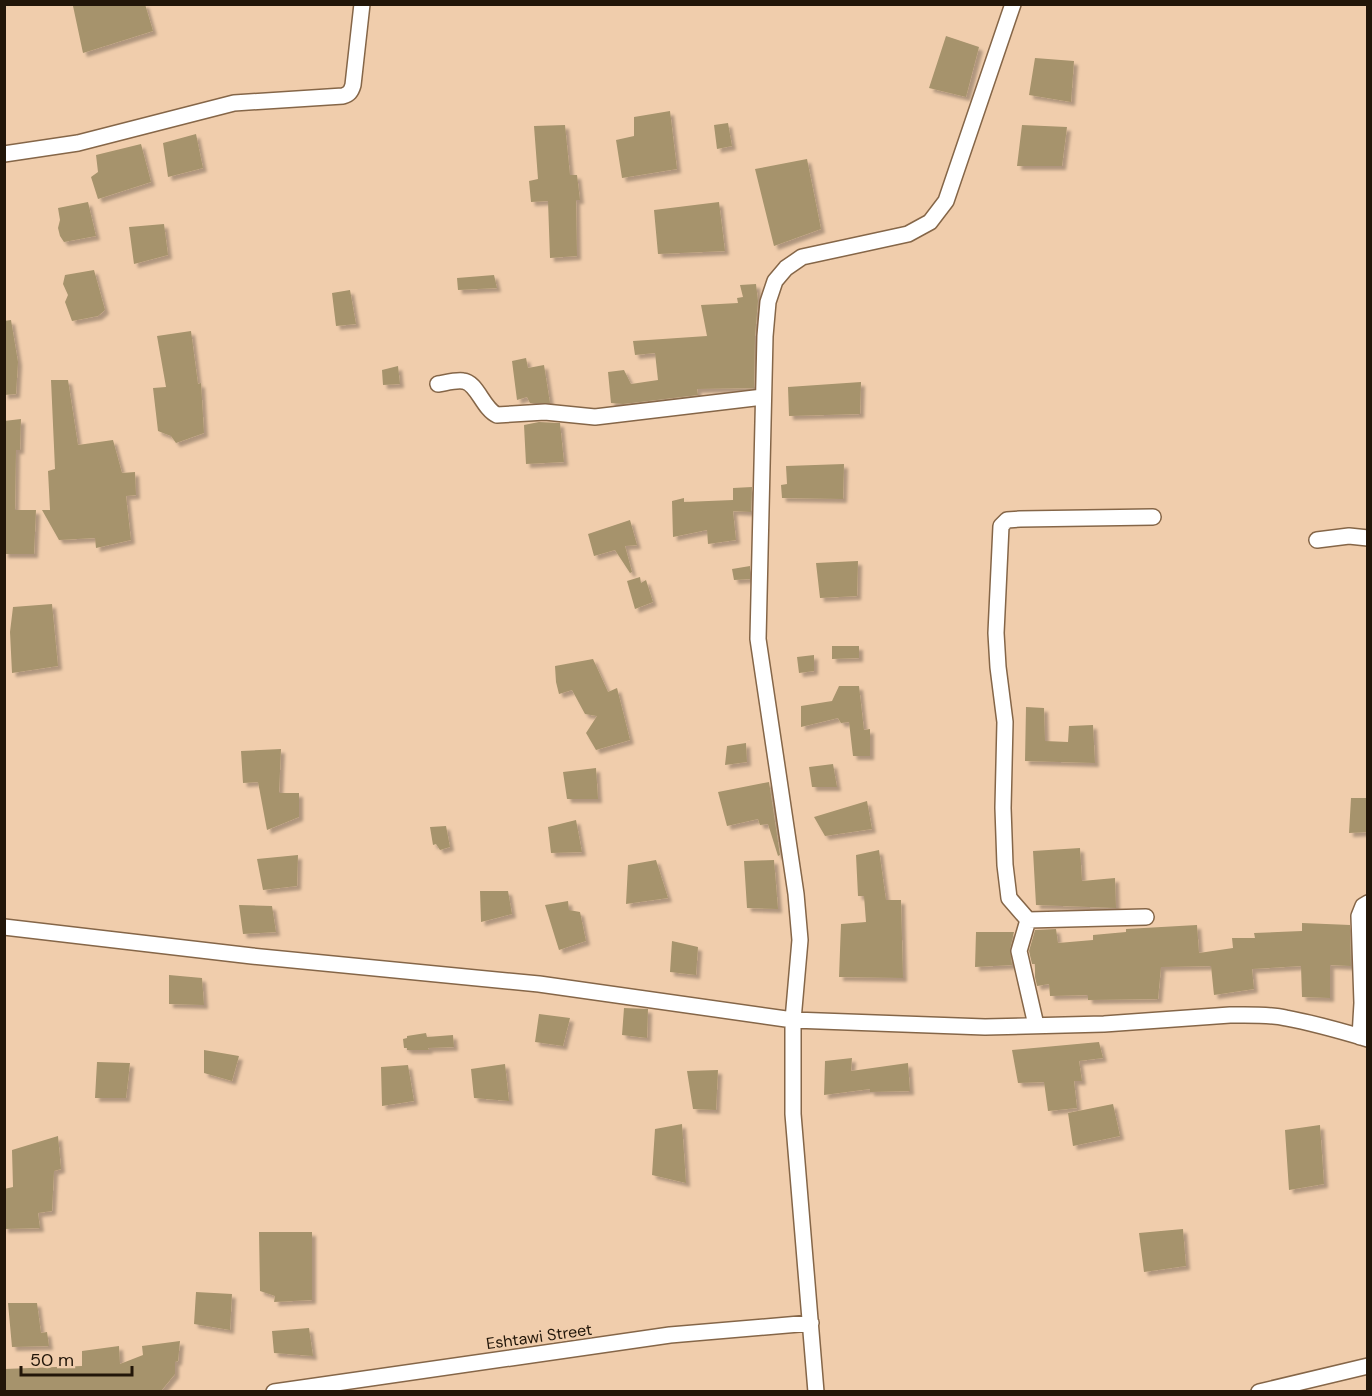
<svg xmlns="http://www.w3.org/2000/svg" width="1372" height="1396" font-family="'DM Sans',sans-serif">
<style>
.building{fill:#a6936c;filter:url(#shadow)}
.lines{fill:none;stroke-linecap:round;stroke-linejoin:round}
.minor-casing{stroke:#856648;stroke-width:18}
.minor{stroke:#fff;stroke-width:15}
.labels{text-anchor:middle;stroke-width:4.5;stroke-linejoin:round;paint-order:stroke}
.street-label{font-size:16px;fill:#221609;stroke:#f0cdac}
</style>
<defs>
<filter id="shadow"><feDropShadow dx="4" dy="4" stdDeviation="1.5" flood-color="#0004"/></filter>
</defs>
<rect width="100%" height="100%" fill="#f0cdac"/>
<path class="building" d="M80,4H145L153,31L83,53L73,6Z
M946,36L979,47L966,97L929,88Z
M1035,58L1074,61L1071,102L1029,95Z
M670,111L677,169L622,178L616,140L634,136V117Z
M728,123L732,146L717,149L714,125Z
M565,125L570,175H577L580,200H576L577,256L550,258L548,201L531,202L529,181L538,179L534,126Z
M1022,125L1067,127L1062,166H1017Z
M196,134L203,168L168,177L163,143Z
M141,144L151,182L98,199L91,177L98,172L96,155Z
M807,159L821,229L774,246L755,169Z
M88,202L96,236L64,242L60,236L58,228L60,220L58,208Z
M719,202L725,251L658,254L654,210Z
M164,224L168,255L134,264L129,227Z
M94,270L105,310L98,316L72,321L65,302L68,295L63,284L65,275Z
M494,275L497,288L458,290L457,278Z
M756,284L758,301L755,336L754,388L697,389L698,395L623,404L611,403L608,372L624,370L631,384L658,380L655,353L635,355L633,341L707,336L701,305L738,303L737,298L743,297L740,285Z
M350,290L356,324L336,326L332,293Z
M11,320L18,362L16,394L4,395V321Z
M191,331L198,384L201,383L204,433L176,443L171,436L158,431L153,388L166,387L157,336Z
M526,358L528,368L544,365L550,403H530L527,397L517,400L512,361Z
M398,366L400,384L383,385L382,370Z
M51,380H68L78,445L113,440L122,473L135,472L136,495L126,496L131,540L96,548L95,538L59,540L42,510H50L48,471L55,469Z
M861,382L860,414L789,416L788,387Z
M21,419L20,450H16L15,510H36L34,554H4V421Z
M539,422L560,423L564,462L526,464L524,425Z
M844,464L843,499L782,498L781,485L787,484L786,466Z
M752,487L751,512L733,511L736,540L708,544L707,530L673,537L672,501L684,498V502L733,500V488Z
M630,520L637,545L625,546L632,572L630,573L615,550L594,556L588,534Z
M858,561L857,596L820,598L816,563Z
M750,566V579L734,580L732,569Z
M640,577L641,583L646,580L653,602L635,609L627,581Z
M52,604L58,666L12,673L10,632L13,607Z
M832,646H859V658L832,659Z
M814,655V671L799,673L797,657Z
M593,659L608,692L617,688L630,740L596,750L586,733L597,716L585,714L572,690L559,694L556,682L555,666Z
M839,686H859L864,730L870,729V756H853L849,722L841,723L838,718L801,727V706L832,701Z
M1026,707L1044,708L1045,741L1068,742L1069,726L1093,725L1095,763L1025,761Z
M746,743L747,762L725,765L727,746Z
M281,749L279,793H299V817L267,830L258,782L243,783L241,751Z
M833,764L837,787H812L809,767Z
M596,768L598,799H567L563,772Z
M769,782L780,855L778,856L768,824L760,825L758,819L727,826L718,792Z
M1351,798H1368V832L1349,833Z
M867,801L872,829L825,836L814,817Z
M576,820L582,852L551,853L548,827Z
M446,826L450,847L440,850L436,844L433,845L430,827Z
M1080,848L1082,881L1115,878L1116,908L1036,905L1033,851Z
M879,850L886,900H901L903,978L839,977L841,924L866,922L864,896H858L856,855Z
M298,855L297,886L263,890L257,859Z
M656,860L668,898L626,904L628,865Z
M774,860L778,909L747,908L744,861Z
M480,891H508L512,914L481,922Z
M568,901L569,910L580,912L586,941L559,950L545,905Z
M239,905L272,906L276,932L243,934Z
M1302,923L1350,925L1351,966L1330,965V998L1302,997L1301,966L1252,969L1254,989L1214,995L1211,966L1161,967L1158,999L1088,1000V995L1050,996L1049,984L1037,986L1035,977V964H1032L1029,951L1035,930L1056,929L1058,943L1093,940V935L1126,932V929L1197,925L1199,953L1233,948L1232,938H1255L1254,933L1302,931Z
M976,932H1014L1010,949L1012,965L975,967Z
M672,941L698,947L696,975L670,972Z
M169,975L202,978L204,1005L169,1004Z
M624,1008L648,1009L647,1038L622,1035Z
M539,1014L570,1018L563,1046L535,1042Z
M426,1033L427,1037L453,1035L454,1047L428,1048L429,1050H407V1048H404L403,1039L407,1038V1036Z
M1099,1042L1103,1058L1079,1061L1082,1081H1074L1077,1108L1048,1111L1044,1082L1018,1083L1012,1050Z
M204,1050L239,1056L232,1081L204,1073Z
M852,1058L851,1071L908,1063L910,1091L870,1092V1089L824,1095L825,1061Z
M97,1062L130,1063L126,1098H95Z
M505,1064L509,1101L474,1098L471,1069Z
M408,1065L414,1101L382,1106L381,1067Z
M718,1070L716,1110L693,1109L687,1071Z
M1113,1104L1120,1136L1073,1146L1068,1113Z
M682,1124L686,1183L652,1175L655,1129Z
M1320,1125L1324,1184L1289,1190L1285,1130Z
M58,1136L61,1169L54,1171L52,1211L38,1213L40,1228L4,1229V1189L13,1187L12,1150Z
M1183,1229L1186,1266L1144,1272L1139,1233Z
M259,1232H312V1300L274,1302L275,1296L260,1291Z
M196,1292L232,1294L230,1330L194,1324Z
M8,1303H37L41,1333L47,1332L49,1346L12,1347Z
M309,1328L313,1356L274,1353L272,1331Z
M180,1341L178,1361L175,1362V1374L161,1391L4,1392V1369L82,1366V1351L119,1346L120,1364L143,1355L142,1346Z"/>
<g class="lines">
<g class="minor-casing">
<path id="minor" d="M4,154L78,143L234,103L343,96C349,94 351,92 353,85L362,4
M438,384C445,383 455,380 463,381C477,382 483,409 497,415L545,412L595,417L763,397
M1317,540L1349,536L1368,538
M1028,920L1146,917
M4,927L252,956L539,984L793,1020L985,1027L1104,1024L1230,1015C1248,1015 1268,1014 1286,1018C1313,1023 1341,1031 1368,1039
M1036,1025L1019,951L1028,920L1009,898L1005,865L1003,808L1005,722L998,667L996,633L1001,526L1007,520L1020,519L1153,517
M1360,1037L1362,1003L1359,916L1363,906L1368,903
M274,1392L670,1335L811,1323
M816,1392L793,1114V1020L800,940L796,894L758,639L765,336L768,302L775,281L786,268L802,257L908,234L930,222L946,201L1013,4
M1259,1392L1368,1366"/>
</g>
<use href="#minor" class="minor"/>
</g>
<g class="labels">
<g class="street-label">
<text transform="translate(539 1336) rotate(-8)" y="6">Eshtawi Street</text>
</g>
</g>
<rect width="1372" height="1396" fill="none" stroke="#221609" stroke-width="12"/>
<path d="M21 1366v9h111v-9" fill="none" stroke="#221609" stroke-width="3"/>
<text x="30" y="1366" font-size="18" fill="#221609" stroke="#f0cdac" stroke-width="4.5" paint-order="stroke">50 m</text>
</svg>
